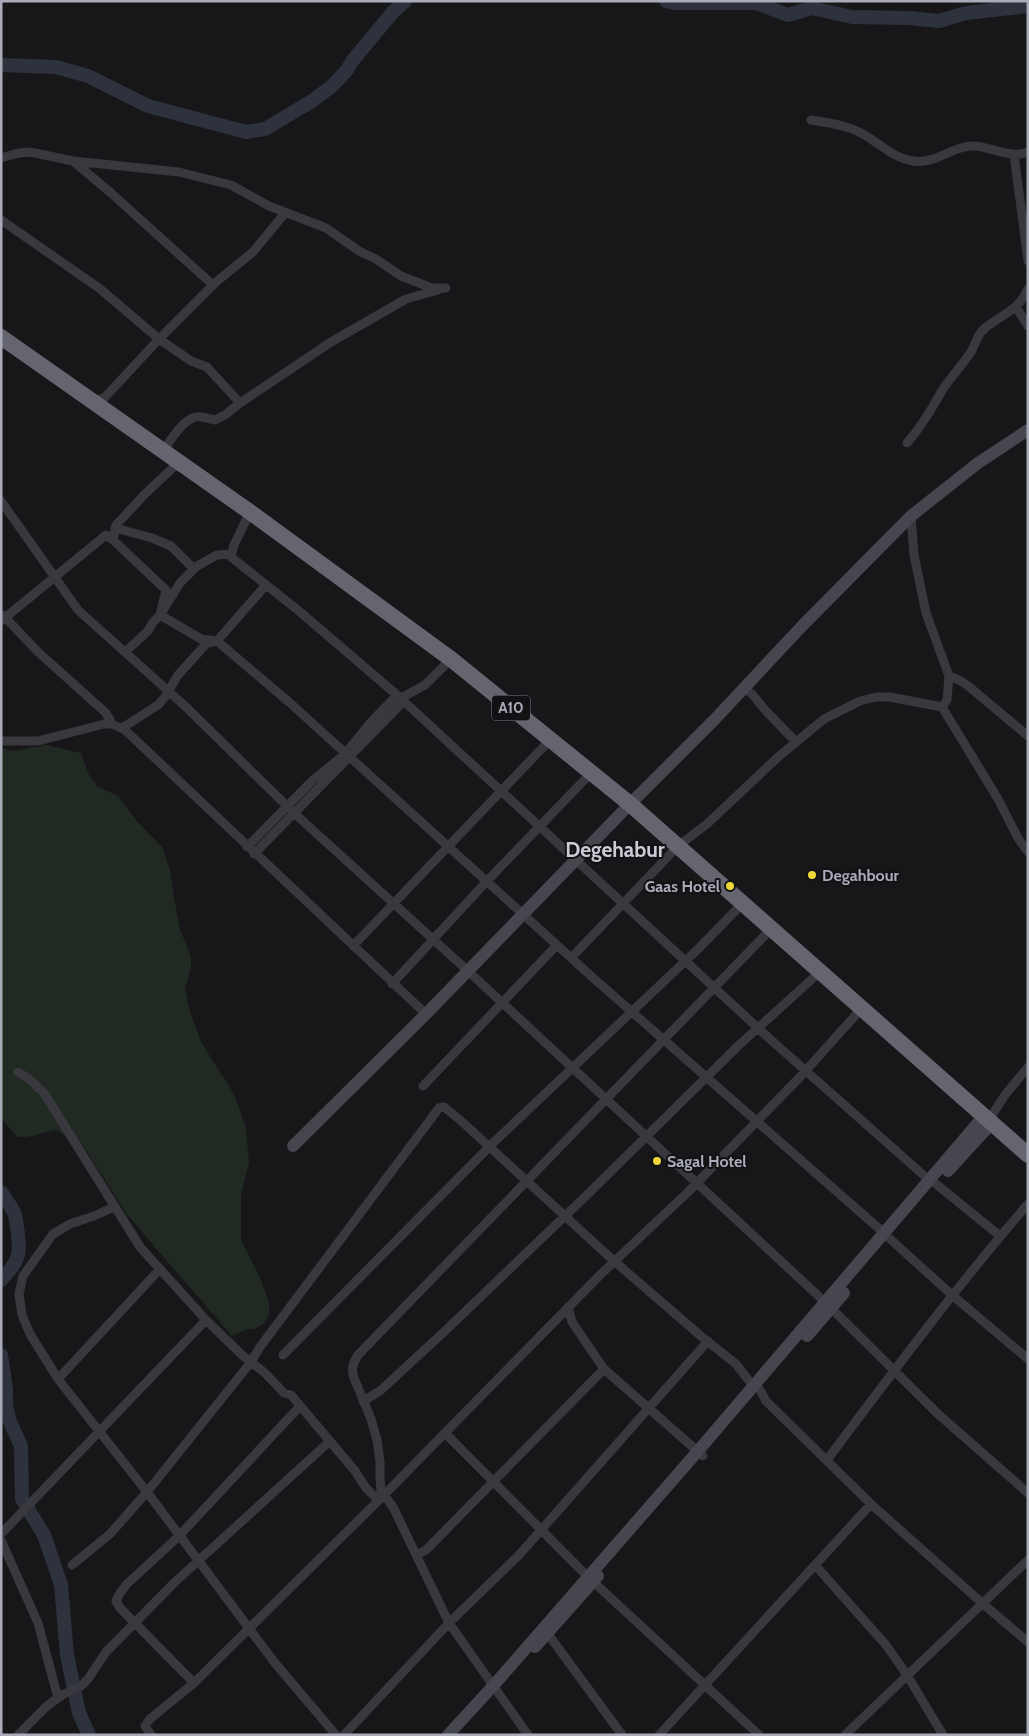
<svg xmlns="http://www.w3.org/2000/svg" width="1029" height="1736" font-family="Cabin,sans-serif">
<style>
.green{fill:#212923}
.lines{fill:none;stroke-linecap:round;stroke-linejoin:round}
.river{stroke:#2d323d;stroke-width:14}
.street{stroke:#38383e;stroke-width:9}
.secondary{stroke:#46464e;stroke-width:12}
.highway{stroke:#64656f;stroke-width:16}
.poi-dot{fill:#eed839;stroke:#121214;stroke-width:2}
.labels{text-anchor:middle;stroke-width:4;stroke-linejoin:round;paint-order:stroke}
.shield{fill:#121214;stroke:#7c7d87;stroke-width:1}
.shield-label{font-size:15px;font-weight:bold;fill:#a9abb8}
.poi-label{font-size:16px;font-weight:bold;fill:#a9abb8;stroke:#121214;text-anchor:start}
.district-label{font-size:21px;font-weight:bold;fill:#cacbd4;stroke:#121214}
</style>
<rect width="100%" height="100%" fill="#171719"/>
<path class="green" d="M46,745L81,753L89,775L97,786L118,796L137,821L162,847L170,870L174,898L180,929L191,957V967L185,989L190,1012L201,1042L234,1094L246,1128L249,1163L241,1194V1240L261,1280L269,1303V1315L264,1323L255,1329H247L232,1336L128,1216L84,1147L56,1130C41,1132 34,1138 18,1137L2,1120L1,748L13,751Z"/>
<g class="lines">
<path class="river" d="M666,1L674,3H756L788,15L812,8L852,17L909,18L939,21L966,13L1028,6
M1,65L56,67L88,76L148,106L246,132L265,129L312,101L332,86L347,70L353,60L393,12L405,1
M1,1192C5,1198 9,1203 12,1209C16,1214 16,1221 17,1227C21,1253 20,1261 1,1280
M1,1355L6,1389V1405L10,1422L21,1446L22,1499L44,1535L61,1585L67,1655L79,1713L89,1735"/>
<path class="street" d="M811,120C829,123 847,125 863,134C879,143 893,158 913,161C935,165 953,145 975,146C991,147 1012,159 1028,152
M1014,154L1028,261
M1,158L19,153L30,152L73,161L179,172L231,185L269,206L326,228L359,251L376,259L401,276L432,288H446
M73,161L111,193L213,285
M1,220L99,288L159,339L191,361L207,367L240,403
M1016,307L1028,326
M91,401L104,398L108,394L159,339L216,282L253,252L285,213
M907,443C922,426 932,408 943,389C952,376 962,365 971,352C976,344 976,336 984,329C1001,314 1018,312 1028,289
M163,451C170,441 183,419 196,417C202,416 209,419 215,420L225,415L240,403L331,342L406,299L438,290
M1,501L78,610L185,706L294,813L468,971L825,1302L938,1414L1028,1493
M250,512L234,545L231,557L299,611L397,695L771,1040L929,1180
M911,516L914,555L926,613L949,676L947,700L942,707
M115,528L152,538L171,546L194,569
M113,540L116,525L145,494L179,462
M3,615L38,652L106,713L112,724
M1,621L106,535L113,540L166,590L160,615L201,639L217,641L289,702L591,976L884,1233
M125,652L148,631L153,622L160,615L180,583L197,566L217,555L231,554
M949,676L959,680L967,685L1028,736
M744,688L752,694L766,711L796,742
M401,698L425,685L451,659
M942,707L998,799L1018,838L1028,852
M122,728L158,705L165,697L178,675L207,643L217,641L266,585
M1,741H38L104,724H112L125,730L426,1014
M247,847L312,781L345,754L370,723L397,695
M254,854L404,701
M353,946L550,740
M571,958L678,846L707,824L777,758L824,719L860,701L876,697H890L942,707
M392,984L487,881L591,773
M18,1072L28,1078L44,1093L140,1247L206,1320L242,1355L265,1373L284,1393L291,1395L355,1471L366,1488L378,1500
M423,1086L557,945
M988,1121L1005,1095L1028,1067
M936,1184L1000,1236
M114,1207L94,1216L70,1224L53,1234L23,1276L19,1294L22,1315L30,1334L58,1379L147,1492L275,1663L336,1735
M889,1238L952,1295L1028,1359
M568,1307L572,1322L604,1369L703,1456
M283,1355L494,1142L697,950L743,903
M58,1379L160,1269
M760,1390L766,1401L871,1504L982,1603L1028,1642
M363,1401L380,1391L446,1330L589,1193L738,1046L821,971
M445,1433L587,1576L759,1735
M827,1460C892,1373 957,1286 1028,1204
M1,1534L206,1320
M1,1540L38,1623L58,1698
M416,1555L426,1550L604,1369
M72,1565L110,1534L147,1492L251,1362L260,1347L439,1108L444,1107L459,1119L614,1261L702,1337L736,1364L753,1386
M815,1565L886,1645L907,1675L943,1735
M548,1634L622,1735
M194,1683L120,1608L116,1601L120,1593L127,1584L179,1536L300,1406
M18,1735L47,1706L62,1695L81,1686L88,1679L106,1652L175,1582L330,1441
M151,1735L145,1726L150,1719L194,1683L385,1494L601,1274L688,1192L800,1077L862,1008
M344,1735L449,1623L393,1507L381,1491L380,1479V1462L377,1440L371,1419L354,1378C351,1369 353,1363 358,1355L772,928
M528,1735L449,1623L519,1555L708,1341
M659,1735L871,1504
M845,1735L1028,1560"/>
<path class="secondary" d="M293,1146L426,1014L630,804L715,719L803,625L911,516L978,463L1028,430
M948,1171L991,1124
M807,1336L844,1293
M535,1647L598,1576
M448,1735L493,1686L698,1451L983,1117"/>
<path class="highway" d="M1,337L250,512L451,659L630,804L1028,1155"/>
</g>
<g class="poi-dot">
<circle cx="812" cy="875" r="5"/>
<circle cx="730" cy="886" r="5"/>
<circle cx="657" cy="1161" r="5"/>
</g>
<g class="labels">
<rect class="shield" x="492" y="695.5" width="38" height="25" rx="4"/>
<g class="shield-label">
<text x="511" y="713">A10</text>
</g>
<g class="poi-label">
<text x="822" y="881">Degahbour</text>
<text x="720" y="892" text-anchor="end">Gaas Hotel</text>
<text x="667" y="1167">Sagal Hotel</text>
</g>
<g class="district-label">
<text x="615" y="857">Degehabur</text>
</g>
</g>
<rect width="1029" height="1736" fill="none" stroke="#a9abb8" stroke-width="5"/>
</svg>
